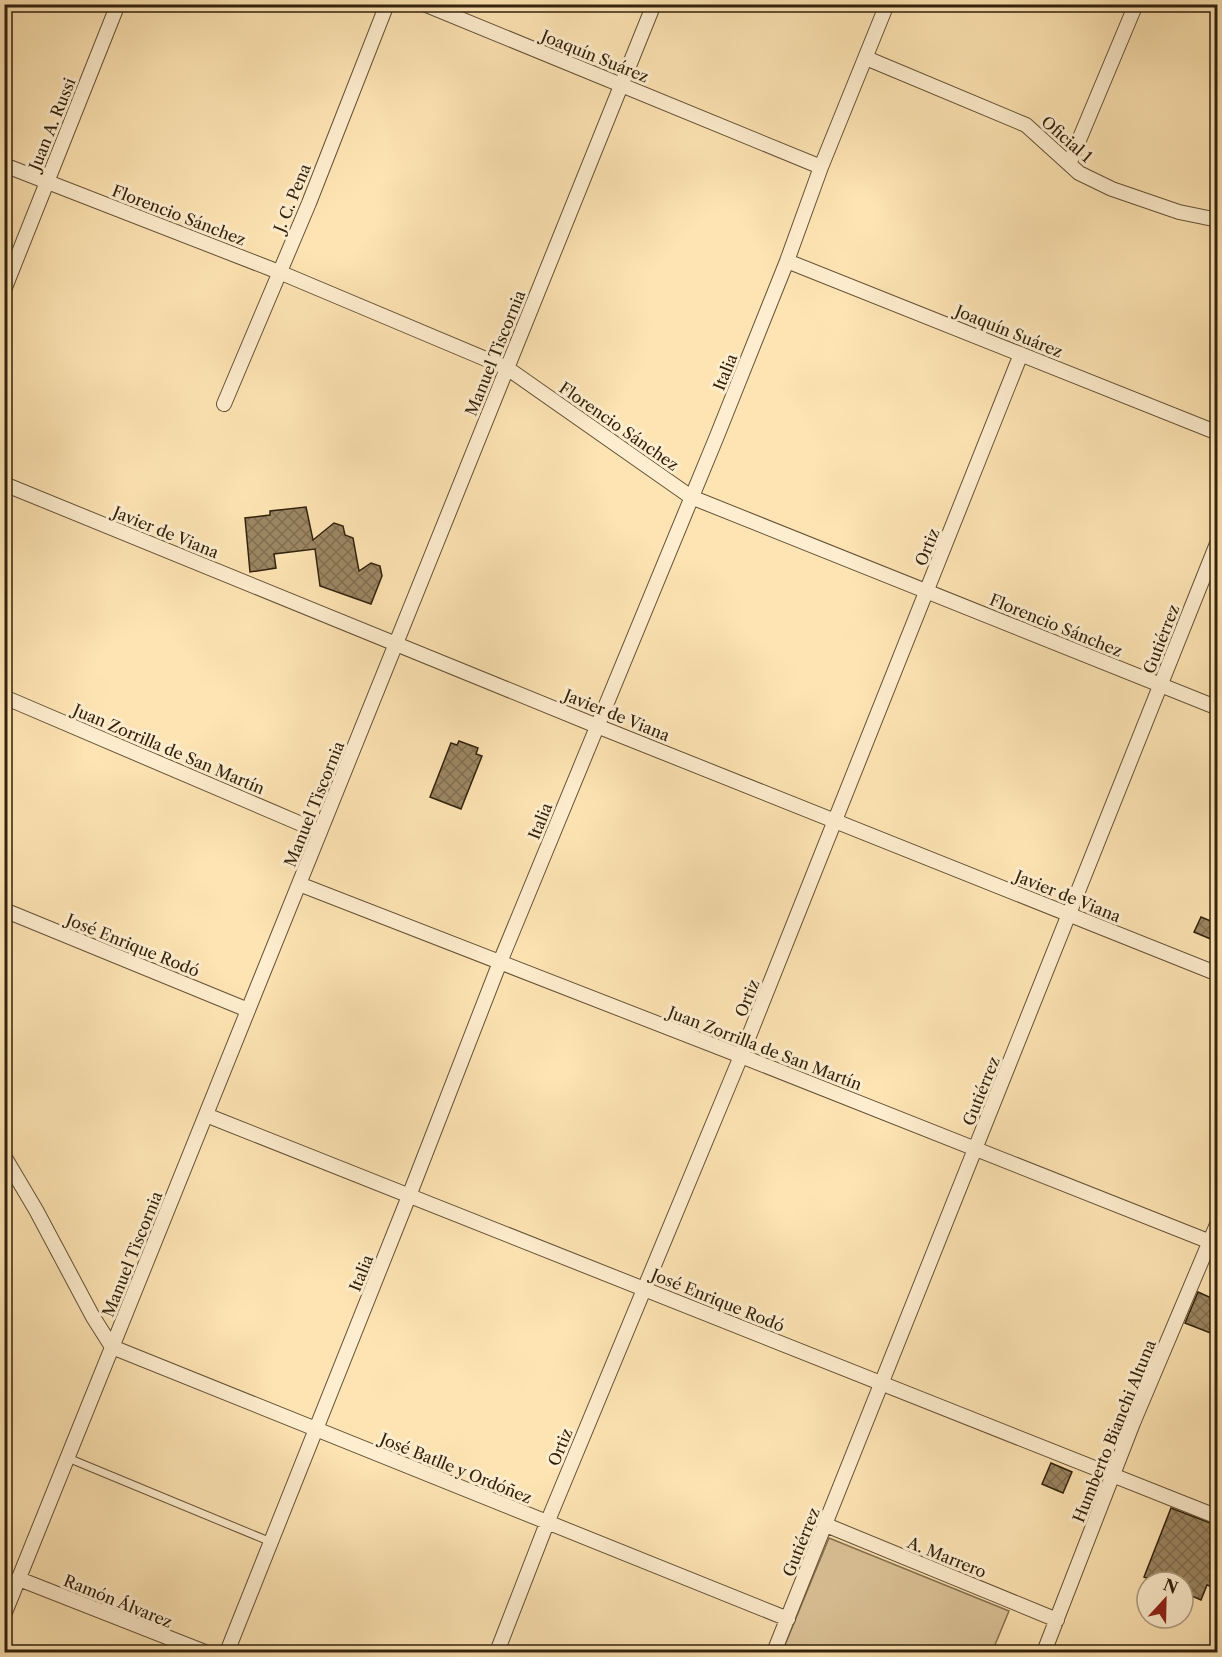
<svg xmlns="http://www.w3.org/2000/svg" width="1222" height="1657" font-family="'Libre Caslon Text',serif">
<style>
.garden{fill:#dbc397;stroke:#867252;stroke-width:1.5}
.building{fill:url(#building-cross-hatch);stroke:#31220d;stroke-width:1.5}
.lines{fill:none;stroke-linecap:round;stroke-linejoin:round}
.lane-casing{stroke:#645236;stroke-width:9}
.street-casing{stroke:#645236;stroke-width:16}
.lane{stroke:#feedce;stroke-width:7}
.street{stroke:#feedce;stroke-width:14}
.labels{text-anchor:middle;stroke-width:6;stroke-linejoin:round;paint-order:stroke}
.street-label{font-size:16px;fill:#31220d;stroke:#feedce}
</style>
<defs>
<pattern id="building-cross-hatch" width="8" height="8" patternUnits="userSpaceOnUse" patternTransform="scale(1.5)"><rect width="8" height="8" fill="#9c8763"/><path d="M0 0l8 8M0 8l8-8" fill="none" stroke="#806e50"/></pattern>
</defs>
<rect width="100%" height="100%" fill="#fee4b3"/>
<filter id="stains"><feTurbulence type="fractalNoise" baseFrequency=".00333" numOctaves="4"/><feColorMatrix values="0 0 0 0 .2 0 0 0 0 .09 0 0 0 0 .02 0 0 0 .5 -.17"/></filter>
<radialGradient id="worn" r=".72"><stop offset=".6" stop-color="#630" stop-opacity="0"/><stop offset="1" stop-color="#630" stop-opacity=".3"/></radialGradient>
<path class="garden" d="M829,1538L1009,1611L992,1652H782Z"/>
<path class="building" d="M306,507L313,540L334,523L343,526L345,535L353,538L359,571L371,563L380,566L382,576L371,604L320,586L315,549L274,554L276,568L250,572L245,518L270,515V511Z
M459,741L478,748L476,754L482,756L461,809L430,797L451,743L457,745Z
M1201,917L1218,924V942L1194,932Z
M1198,1292L1218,1301V1336L1185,1323Z
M1051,1463L1072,1472L1063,1493L1042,1484Z
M1171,1508L1218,1526V1589L1207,1585L1201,1600L1183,1592V1582H1157L1144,1577Z"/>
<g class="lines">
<g class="lane-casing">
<path id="lane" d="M68,1458L271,1542
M4,1576L19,1579"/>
</g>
<g class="street-casing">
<path id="street" d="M424,4L821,167
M866,58L1026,125L1079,173L1112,189L1179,212L1218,220
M1069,164L1136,4
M4,165L279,272L507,368L691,497L1218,708
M787,261L1218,433
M4,290L118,4
M224,404L309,203L387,4
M4,484L597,726L1218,974
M4,697L320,832
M299,884L741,1056L1218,1245
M4,910L248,1010
M206,1115L1218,1517
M4,1156L36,1210L93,1317L112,1347L788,1619
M826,1525L1057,1620
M19,1579L205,1652
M4,1615L654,4
M227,1652L409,1196L500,962L717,436L787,261L821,167L887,4
M497,1652L547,1523L741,1056L1021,354
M774,1652L1218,541
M1044,1652L1133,1423L1218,1222"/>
</g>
<use href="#lane" class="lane"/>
<use href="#street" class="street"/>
</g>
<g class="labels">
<g class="street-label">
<text transform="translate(595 56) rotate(22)" y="6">Joaquín Suárez</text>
<text transform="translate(52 124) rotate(-68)" y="6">Juan A. Russi</text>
<text transform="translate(1067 139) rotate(41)" y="6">Oficial 1</text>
<text transform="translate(292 198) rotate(-68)" y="6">J. C. Pena</text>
<text transform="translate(179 215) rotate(21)" y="6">Florencio Sánchez</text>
<text transform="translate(1009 331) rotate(22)" y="6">Joaquín Suárez</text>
<text transform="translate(495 353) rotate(-68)" y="6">Manuel Tiscornia</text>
<text transform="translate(725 372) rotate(-68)" y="6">Italia</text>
<text transform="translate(619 426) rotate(35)" y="6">Florencio Sánchez</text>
<text transform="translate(166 532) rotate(22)" y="6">Javier de Viana</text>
<text transform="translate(927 547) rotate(-68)" y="6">Ortiz</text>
<text transform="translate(1056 625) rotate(22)" y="6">Florencio Sánchez</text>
<text transform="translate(1161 639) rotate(-69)" y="6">Gutiérrez</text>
<text transform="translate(617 715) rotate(22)" y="6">Javier de Viana</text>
<text transform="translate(169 749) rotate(23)" y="6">Juan Zorrilla de San Martín</text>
<text transform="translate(314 804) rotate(-68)" y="6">Manuel Tiscornia</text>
<text transform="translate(540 821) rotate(-68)" y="6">Italia</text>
<text transform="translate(1068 896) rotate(22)" y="6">Javier de Viana</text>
<text transform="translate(133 945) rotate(22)" y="6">José Enrique Rodó</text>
<text transform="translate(747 998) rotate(-68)" y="6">Ortiz</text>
<text transform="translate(765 1048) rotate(21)" y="6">Juan Zorrilla de San Martín</text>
<text transform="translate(981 1091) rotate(-68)" y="6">Gutiérrez</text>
<text transform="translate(132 1254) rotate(-68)" y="6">Manuel Tiscornia</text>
<text transform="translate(361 1273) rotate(-68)" y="6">Italia</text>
<text transform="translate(718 1300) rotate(22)" y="6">José Enrique Rodó</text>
<text transform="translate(1114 1431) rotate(-68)" y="6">Humberto Bianchi Altuna</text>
<text transform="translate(560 1447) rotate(-68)" y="6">Ortiz</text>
<text transform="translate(456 1468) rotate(22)" y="6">José Batlle y Ordóñez</text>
<text transform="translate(801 1542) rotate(-68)" y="6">Gutiérrez</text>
<text transform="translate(947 1557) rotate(22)" y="6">A. Marrero</text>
<text transform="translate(118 1601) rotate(22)" y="6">Ramón Álvarez</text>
</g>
</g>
<rect width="1222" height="1657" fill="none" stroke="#fee4b3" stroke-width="24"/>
<rect x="6" y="6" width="1210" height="1645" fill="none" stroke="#31220d" stroke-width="3"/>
<rect x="12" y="12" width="1198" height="1633" fill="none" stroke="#31220d" stroke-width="1.5"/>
<g transform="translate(1165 1600) rotate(22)"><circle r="28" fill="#feedce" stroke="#ac9c81" stroke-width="1.5"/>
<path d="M0-4.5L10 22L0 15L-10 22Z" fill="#8f2418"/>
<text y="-9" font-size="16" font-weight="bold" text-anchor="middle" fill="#31220d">N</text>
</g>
<rect width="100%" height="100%" filter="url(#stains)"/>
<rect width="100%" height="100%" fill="url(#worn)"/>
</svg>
